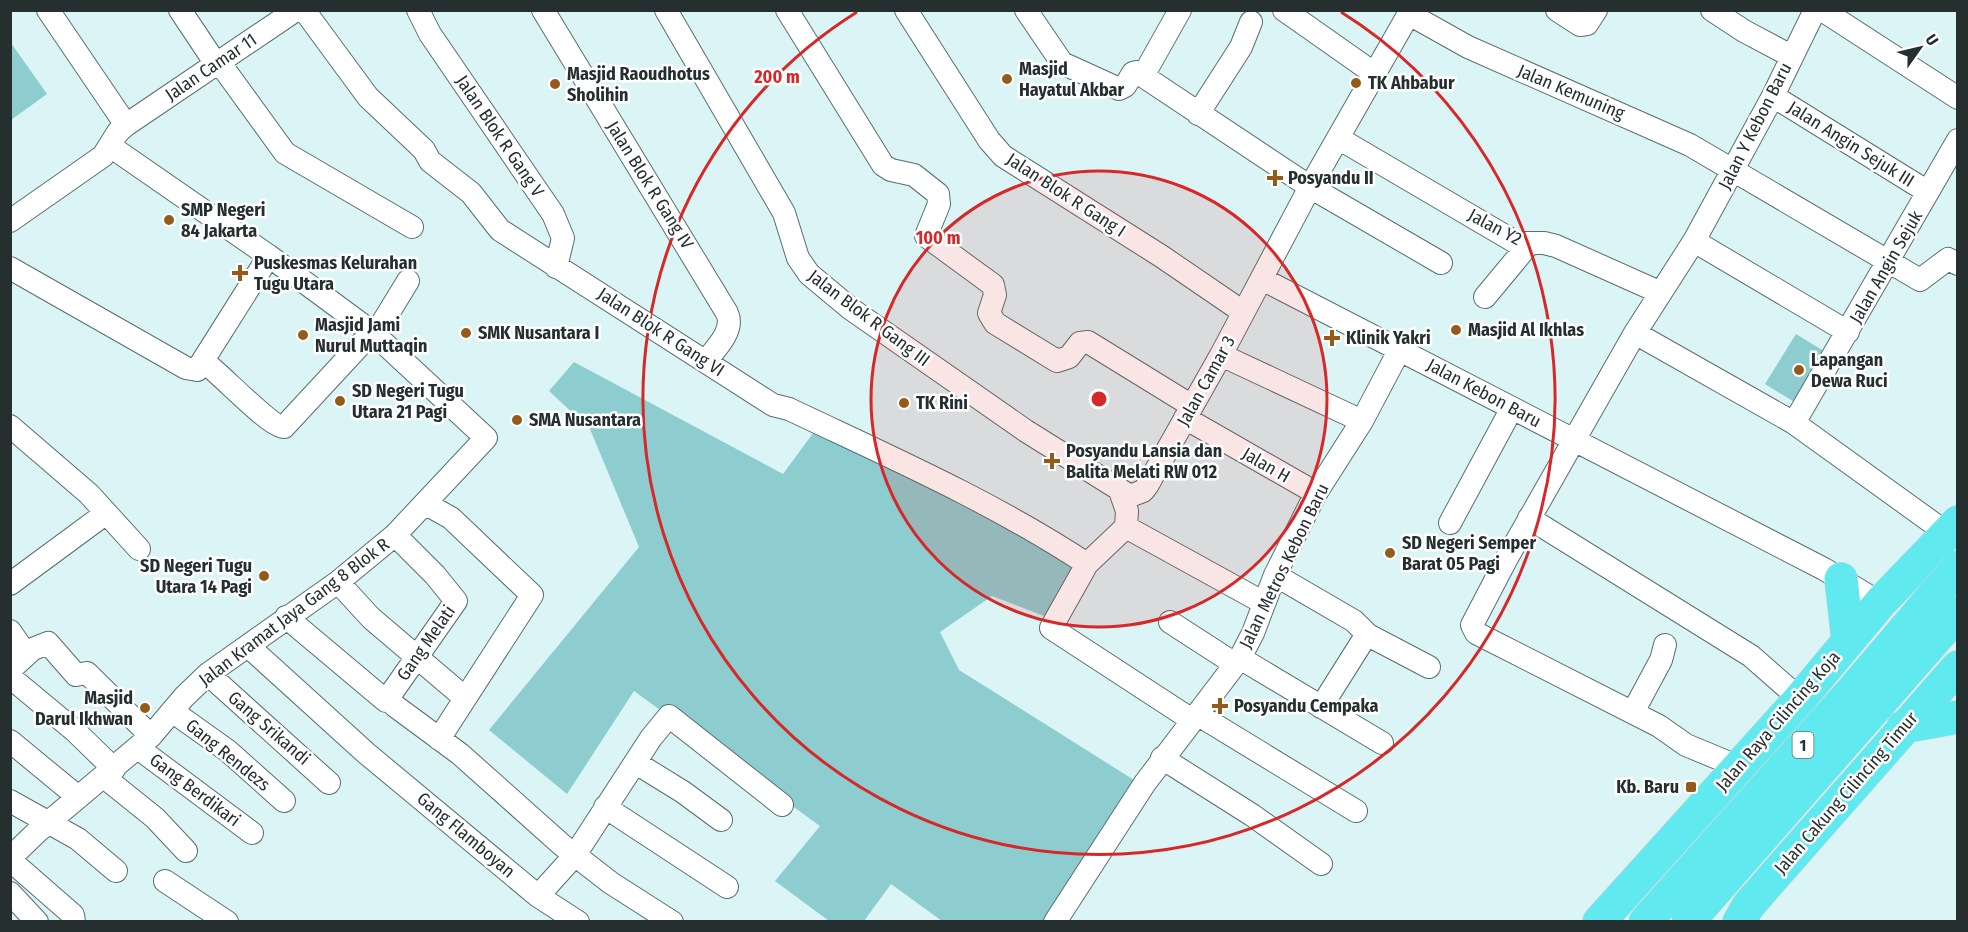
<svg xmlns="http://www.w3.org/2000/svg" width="1968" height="932" font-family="'Fira Sans Condensed',sans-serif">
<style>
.green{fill:#8dcdd0}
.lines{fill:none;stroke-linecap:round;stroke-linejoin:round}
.minor-casing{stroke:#586e6f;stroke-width:24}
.highway-casing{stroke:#d4d5d6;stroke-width:34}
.minor{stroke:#fff;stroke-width:22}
.highway{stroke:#61e9f0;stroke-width:33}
.highway-bridge-casing{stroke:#d4d5d6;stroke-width:34;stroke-linecap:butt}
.highway-bridge{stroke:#61e9f0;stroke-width:33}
.ring{fill:none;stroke:#d62828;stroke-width:3}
.poi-dot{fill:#955a1a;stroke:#fff;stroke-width:2}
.labels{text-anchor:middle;stroke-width:5;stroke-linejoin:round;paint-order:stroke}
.shield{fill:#fff;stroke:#676d6e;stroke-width:1.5}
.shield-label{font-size:16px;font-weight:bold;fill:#262f30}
.street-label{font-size:18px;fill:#262f30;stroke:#fff}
.poi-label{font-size:18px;font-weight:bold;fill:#262f30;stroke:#fff;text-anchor:start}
.centre{fill:#d62828;stroke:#fff;stroke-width:3}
.ring-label{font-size:18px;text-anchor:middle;font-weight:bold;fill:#d62828;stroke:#fff;stroke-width:5;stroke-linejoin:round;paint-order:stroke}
</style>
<rect width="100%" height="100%" fill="#dbf4f5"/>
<path class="green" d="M11,43L47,94L11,120H10Z
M1796,334L1832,356L1801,406L1765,384Z
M574,362L783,474L822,421L1090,557L1044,616L992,596L940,632L959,670L1142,785L1053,921H942L891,884L864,921H829L775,881L820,826L634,691L567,794L489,730L639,547L590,429L549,391Z"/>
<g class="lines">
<g class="minor-casing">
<path id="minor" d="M48,10L126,125
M180,10L216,64
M304,10L368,97L424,150L430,161L471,193L500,230L773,405L789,409C890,457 993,502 1087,564
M418,10L430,34L553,214L563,238L556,267
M543,10L727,313C735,330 716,348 706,361
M666,10L784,213L798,258L809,274L851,309L1026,431L1130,496L1143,491L1147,486L1221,355L1310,187L1411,10
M787,10L883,165L891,170L914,175L938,194L939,204L926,236L993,285L995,295L989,313L995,323L1057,361L1069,357L1080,343L1088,342L1192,406
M906,10L989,140L1003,156L1161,256L1243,312
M1026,10L1062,63L1119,89L1125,86L1133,73L1137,72L1310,187L1441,263
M1284,10L1375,74
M1557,10L1580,25L1587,24L1596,10
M1712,10L1744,31L1791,56
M1822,10L1958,98
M1409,14L1468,47L1690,145L1920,280L1948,259L1958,264
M219,62L285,153L412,227
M1143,76L1180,10
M1773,96L1928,192
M1198,114L1241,47L1251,22
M1338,138L1517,243H1544L1556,246L1659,292
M10,221L103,156L118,132L126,125L296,10
M1694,241L1848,332
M10,268L186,368L197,370L269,256
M1262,279L1824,569L1880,603
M1485,297L1529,244
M1635,333L1794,423L1948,534
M375,335L408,281
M1221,355L1362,421
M204,362C220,373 270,427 284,427L372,332
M1185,418L1316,493
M1794,423L1958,140
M10,426L89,494L139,549
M1120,491L1127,511L1126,527L1087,564L1051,628L1192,720
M426,504L451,518L532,595L439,739
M1529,518L1751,656L1800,699
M1450,523L1512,408
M1126,527L1264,603
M1275,575L1354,621L1368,635L1429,667
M338,582L371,618L465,698
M10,584L105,514
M286,617L386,701L456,601L435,575L395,535
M1170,622L1235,664
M10,631L26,654
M248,646L366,753L538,896L578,922
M1240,658L1382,743
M10,670L33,649L48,643L76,675L87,673L151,736
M208,674L329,783
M10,677L75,731L114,769
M395,706L460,754L562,845L611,883L672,922
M1321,707L1367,634
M172,711L228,751L284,801
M1633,712L1661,660L1665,645
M1197,714L1356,811
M10,741L78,797
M138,748L252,833
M1162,758L1252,815L1321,864
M636,763L683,792L721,820
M1739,767L1686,745L1659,726L1476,633L1472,625L1507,558L1635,333L1694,241L1773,96L1815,10
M104,777L155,818L186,851
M10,801L78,839L116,871
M605,807L727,887
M10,858L37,832L151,736L184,697L208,674L338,582L395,535L486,438L372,332L269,256L110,146
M10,860L73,915L74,922
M165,881L227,922
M10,893L37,922
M538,896L575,855L651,738L669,716L782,805
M1055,922L1145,783L1240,658L1253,633L1275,575L1316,493L1362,421L1400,349"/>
</g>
<g class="highway-casing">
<path id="highway" d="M1841,579L1848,641
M1903,727L1958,717
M1599,922L1800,699L1880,603L1958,522
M1739,922L1748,906L1958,667"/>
</g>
<use href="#minor" class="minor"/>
<use href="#highway" class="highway"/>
<g class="highway-bridge-casing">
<path id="highway-bridge" d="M1645,922L1853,690L1958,567
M1688,922L1958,613"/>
</g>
<use href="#highway-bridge" class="highway-bridge"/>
</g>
<circle cx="1099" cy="399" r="228" fill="#d62828" fill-opacity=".12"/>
<g class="ring">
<circle cx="1099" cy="399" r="228"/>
<path d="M1341 12A456 456 0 1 1 857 12"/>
</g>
<g class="poi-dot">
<circle cx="1007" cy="79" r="6"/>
<circle cx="1356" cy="83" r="6"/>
<circle cx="555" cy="84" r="6"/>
<path d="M1272 169h6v6h6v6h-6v6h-6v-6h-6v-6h6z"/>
<circle cx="169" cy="220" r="6"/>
<path d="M237 264h6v6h6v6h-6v6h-6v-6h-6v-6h6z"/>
<circle cx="1456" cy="330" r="6"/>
<circle cx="466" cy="333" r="6"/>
<circle cx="303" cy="335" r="6"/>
<path d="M1329 329h6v6h6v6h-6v6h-6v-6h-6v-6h6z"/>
<circle cx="1799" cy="370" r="6"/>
<circle cx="340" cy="401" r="6"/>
<circle cx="904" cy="403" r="6"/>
<circle cx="517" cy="420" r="6"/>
<path d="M1049 452h6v6h6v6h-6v6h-6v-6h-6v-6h6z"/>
<circle cx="1390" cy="553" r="6"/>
<circle cx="264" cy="576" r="6"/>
<path d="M1217 697h6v6h6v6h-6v6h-6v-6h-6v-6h6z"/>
<circle cx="145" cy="708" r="6"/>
<rect x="1685" y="781" width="12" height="12" rx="3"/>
</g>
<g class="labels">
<rect class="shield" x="1792.5" y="732" width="21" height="26" rx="4.5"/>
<g class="shield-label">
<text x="1803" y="751">1</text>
</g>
<g class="street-label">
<text transform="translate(211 67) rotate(-34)" y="6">Jalan Camar 11</text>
<text transform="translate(1571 92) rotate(23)" y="6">Jalan Kemuning</text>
<text transform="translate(1755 126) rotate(-63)" y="6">Jalan Y Kebon Baru</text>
<text transform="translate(500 136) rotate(56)" y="6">Jalan Blok R Gang V</text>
<text transform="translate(1851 144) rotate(32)" y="6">Jalan Angin Sejuk III</text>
<text transform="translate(650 185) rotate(58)" y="6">Jalan Blok R Gang IV</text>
<text transform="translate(1066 195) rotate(33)" y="6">Jalan Blok R Gang I</text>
<text transform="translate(1495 227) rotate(28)" y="6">Jalan Y2</text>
<text transform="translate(1886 267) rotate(-60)" y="6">Jalan Angin Sejuk</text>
<text transform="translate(869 318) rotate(37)" y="6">Jalan Blok R Gang III</text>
<text transform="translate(661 332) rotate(33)" y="6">Jalan Blok R Gang VI</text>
<text transform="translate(1206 381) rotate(-61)" y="6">Jalan Camar 3</text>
<text transform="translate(1484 393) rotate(28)" y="6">Jalan Kebon Baru</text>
<text transform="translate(1266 465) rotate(30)" y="6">Jalan H</text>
<text transform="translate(1284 566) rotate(-64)" y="6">Jalan Metros Kebon Baru</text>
<text transform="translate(294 612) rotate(-37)" y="6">Jalan Kramat Jaya Gang 8 Blok R</text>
<text transform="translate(426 643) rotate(-55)" y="6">Gang Melati</text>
<text transform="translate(1778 721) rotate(-49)" y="6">Jalan Raya Cilincing Koja</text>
<text transform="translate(269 728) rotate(41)" y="6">Gang Srikandi</text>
<text transform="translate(228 755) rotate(39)" y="6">Gang Rendezs</text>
<text transform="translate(195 790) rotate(37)" y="6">Gang Berdikari</text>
<text transform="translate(1846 793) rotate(-49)" y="6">Jalan Cakung Cilincing Timur</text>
<text transform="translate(466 835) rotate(40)" y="6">Gang Flamboyan</text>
</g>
<g class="poi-label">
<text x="1019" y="75">Masjid<tspan x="1019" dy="21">Hayatul Akbar</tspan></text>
<text x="567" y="80">Masjid Raoudhotus<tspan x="567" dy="21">Sholihin</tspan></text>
<text x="1368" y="89">TK Ahbabur</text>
<text x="1288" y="184">Posyandu II</text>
<text x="181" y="216">SMP Negeri<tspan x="181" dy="21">84 Jakarta</tspan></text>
<text x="254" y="269">Puskesmas Kelurahan<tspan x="254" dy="21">Tugu Utara</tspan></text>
<text x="315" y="331">Masjid Jami<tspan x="315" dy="21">Nurul Muttaqin</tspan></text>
<text x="1468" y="336">Masjid Al Ikhlas</text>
<text x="478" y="339">SMK Nusantara I</text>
<text x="1346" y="344">Klinik Yakri</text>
<text x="1811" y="366">Lapangan<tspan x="1811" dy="21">Dewa Ruci</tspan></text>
<text x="352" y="397">SD Negeri Tugu<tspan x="352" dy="21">Utara 21 Pagi</tspan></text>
<text x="916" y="409">TK Rini</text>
<text x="529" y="426">SMA Nusantara</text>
<text x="1066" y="457">Posyandu Lansia dan<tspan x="1066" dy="21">Balita Melati RW 012</tspan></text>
<text x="1402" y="549">SD Negeri Semper<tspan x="1402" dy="21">Barat 05 Pagi</tspan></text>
<text x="252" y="572" text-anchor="end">SD Negeri Tugu<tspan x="252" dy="21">Utara 14 Pagi</tspan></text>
<text x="133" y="704" text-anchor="end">Masjid<tspan x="133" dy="21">Darul Ikhwan</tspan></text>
<text x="1234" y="712">Posyandu Cempaka</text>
<text x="1679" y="793" text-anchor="end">Kb. Baru</text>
</g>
</g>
<circle cx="1099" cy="399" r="9" class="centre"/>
<g class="ring-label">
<text x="777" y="83">200 m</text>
<text x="938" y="244">100 m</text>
</g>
<rect width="1968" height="932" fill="none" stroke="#262f30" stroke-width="24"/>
<g transform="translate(1920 48) rotate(56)" stroke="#ffffff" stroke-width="4.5" paint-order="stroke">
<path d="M0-4.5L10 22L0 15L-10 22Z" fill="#262f30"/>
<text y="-9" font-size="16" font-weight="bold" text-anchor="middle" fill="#262f30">U</text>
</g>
</svg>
